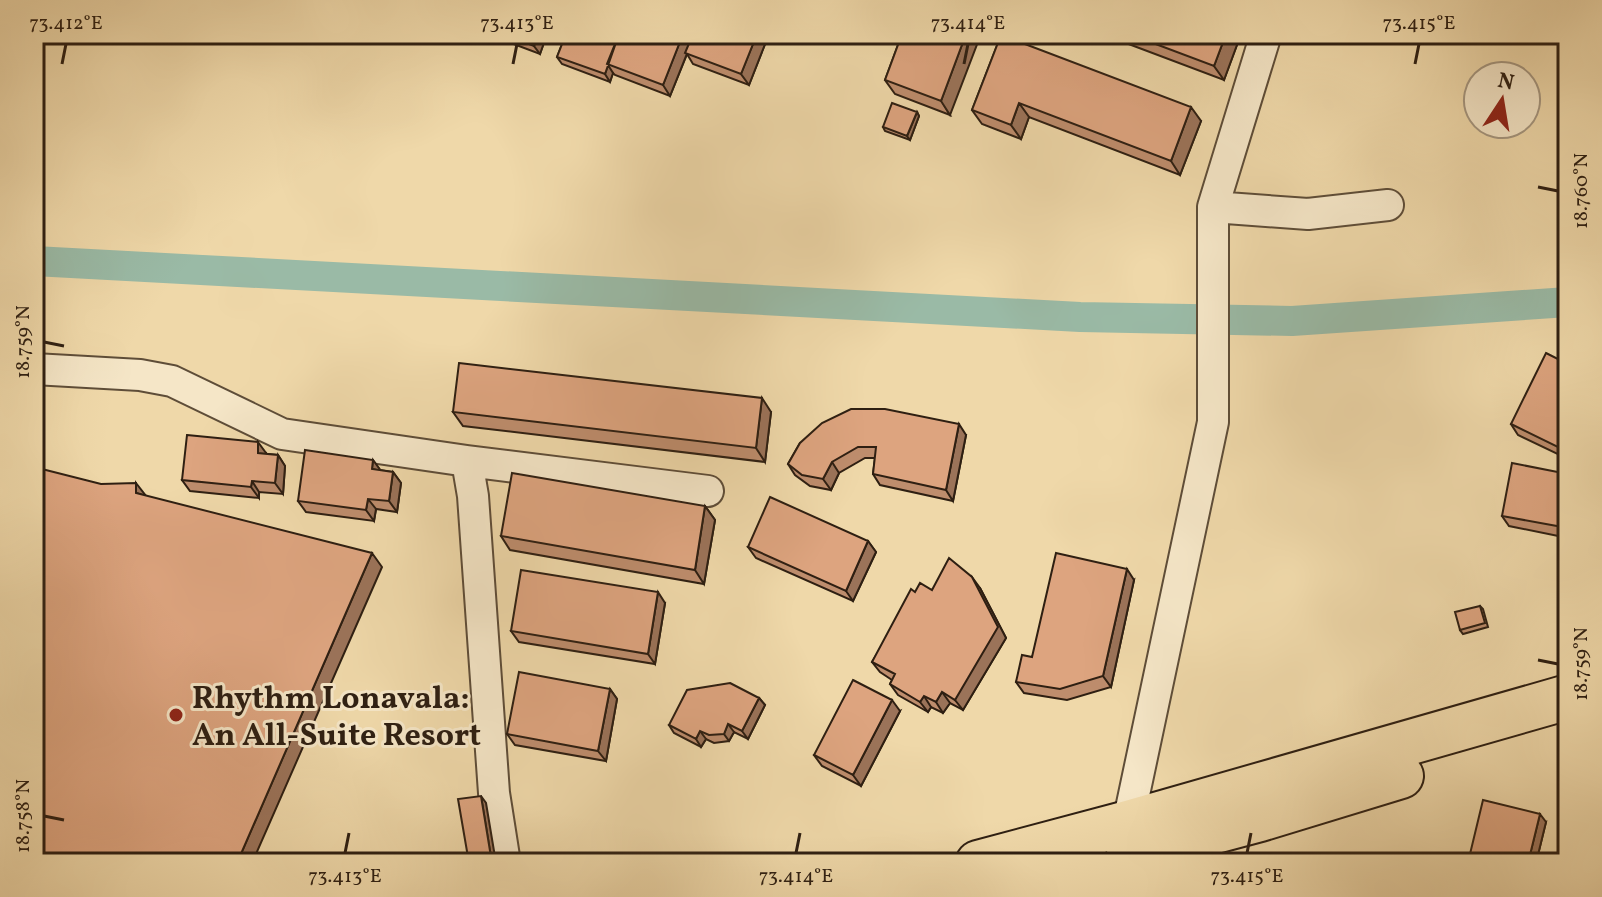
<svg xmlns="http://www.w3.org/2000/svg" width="1602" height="897" font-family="Vollkorn,serif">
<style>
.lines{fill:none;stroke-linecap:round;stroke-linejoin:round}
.canal{stroke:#9abaa6;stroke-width:30}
.minor-casing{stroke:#5e4d38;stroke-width:34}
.highway-casing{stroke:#2e1f12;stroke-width:48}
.minor{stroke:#f5e6c7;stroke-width:30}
.highway{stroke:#efd8a9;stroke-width:44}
.wall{fill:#be8d6d;stroke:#2e1f12;stroke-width:2}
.shaded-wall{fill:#9b7359;stroke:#2e1f12;stroke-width:2}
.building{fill:#dda47f;stroke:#2e1f12;stroke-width:2}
.ticks{fill:none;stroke:#2e1f12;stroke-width:3}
.poi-dot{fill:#8f2418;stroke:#f5e6c7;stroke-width:3}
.labels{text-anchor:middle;stroke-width:6;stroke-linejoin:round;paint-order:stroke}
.poi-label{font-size:32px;font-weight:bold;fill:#2e1f12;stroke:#f5e6c7;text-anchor:start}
.neatline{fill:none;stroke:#2e1f12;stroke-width:3}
.ticks-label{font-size:20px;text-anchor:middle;fill:#2e1f12}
</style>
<rect width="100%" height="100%" fill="#efd8a9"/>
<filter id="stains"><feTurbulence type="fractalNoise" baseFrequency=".0025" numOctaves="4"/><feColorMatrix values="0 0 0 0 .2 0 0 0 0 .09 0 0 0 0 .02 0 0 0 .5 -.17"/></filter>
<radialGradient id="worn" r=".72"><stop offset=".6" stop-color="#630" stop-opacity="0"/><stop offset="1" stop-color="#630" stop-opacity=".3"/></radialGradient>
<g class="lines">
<path class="canal" d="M34,261L1080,317L1292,321L1568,302"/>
<g class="minor-casing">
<path id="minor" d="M1213,207L1308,214L1388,205
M34,369L140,375L172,381L282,434L467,461L708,491
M467,461L473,496L494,793L505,863
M1128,823L1213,422V207L1266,34"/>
</g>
<g class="highway-casing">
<path id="highway" d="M1129,854L1260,819L1401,776
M978,863L1128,823L1568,697"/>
</g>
<use href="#minor" class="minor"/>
<use href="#highway" class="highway"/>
</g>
<path class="wall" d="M487,34H547L540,54Z
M566,34H769L749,85L693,64L687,54L670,96L615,75L613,73L610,82L562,64L557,57Z
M902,34L950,115L895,94L885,80Z
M1102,34H1241L1224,80Z
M1001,35L1201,121L1180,175L1029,117L1021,139L982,124L972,110Z
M917,112L919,116L910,140L885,131L883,127Z
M1568,364V459L1518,435L1511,424Z
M453,412H771L765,462L463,426Z
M966,435L953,501L880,485L873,474L875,458H865L839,473L831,490L810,486L795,475L788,464L800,443Z
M266,453V454L278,455L285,466L283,494L259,492V498L190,491L182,480Z
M373,460L380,470L393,472L401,483L397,512L376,509L374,521L306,512L298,501Z
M1568,474V538L1509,526L1502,516Z
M705,506L715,520L704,584L510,550L501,536Z
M868,541L876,552L853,601L756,558L748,547Z
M1134,580L1111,687L1067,700L1024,693L1016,682L1032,657Z
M980,588L1006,638L963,710L950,703L943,713L931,707L928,712L898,695L890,684L892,680L880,672L872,662L915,592L932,590Z
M665,603L655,664L519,642L511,631Z
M1480,606L1483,609L1488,627L1463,634L1460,630Z
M610,689L617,699L606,761L515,745L507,734Z
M759,698L765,705L748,739L734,732L729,741L714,743L706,739L701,747L674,733L669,725Z
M900,711L861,786L822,766L814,755Z
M1546,822L1536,863H1481L1475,862L1470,854Z"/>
<path class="shaded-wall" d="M539,34H547L540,54L534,46Z
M683,34H692L694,36L670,96L663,85Z
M757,34H769L749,85L741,74Z
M966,34H981L950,115L941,101Z
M1226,34H1241L1224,80L1214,66Z
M608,65L613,73L610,82L605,74Z
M1019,103L1029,117L1021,139L1011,125Z
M1191,107L1201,121L1180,175L1171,161Z
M917,112L919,116L910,140L907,136Z
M762,398L771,412L765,462L756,448Z
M959,424L966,435L953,501L946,490Z
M258,442L266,453L265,464L258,453Z
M278,455L285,466L283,494L275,483Z
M373,460L381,471L372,469Z
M832,462L839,473L831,490L823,479Z
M393,472L401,483L397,512L389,501Z
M252,481L259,492V498L251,487Z
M136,483L146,496L136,493Z
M368,499L376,509L374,521L366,510Z
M705,506L715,520L704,584L695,570Z
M868,541L876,552L853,601L846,591Z
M372,553L382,567L252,863H237Z
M1127,569L1134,580L1111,687L1103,676Z
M972,577L980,588L1006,638L963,710L955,700Z
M658,592L665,603L655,664L648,654Z
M610,689L617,699L606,761L598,751Z
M942,692L950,703L943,713L936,702Z
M924,696L931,707L928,712L920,702Z
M759,698L765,705L748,739L742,731Z
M892,700L900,711L861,786L853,775Z
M728,724L734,732L729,741L724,734Z
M700,731L706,739L701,747L696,739Z
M481,796L486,803L496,863H492Z
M1540,814L1546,822L1536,863H1528Z"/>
<path class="building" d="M502,34H539L534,46Z
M566,34H619L605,74L557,57Z
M619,34H683L663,85L607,64Z
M693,34H757L741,74L685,53Z
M902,34H966L941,101L885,80Z
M1129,34H1226L1214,66Z
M1001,35L1191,107L1171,161L1019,103L1011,125L972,110Z
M892,103L917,112L907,136L883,127Z
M1546,353L1568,364V452L1511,424Z
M459,363L762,398L756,448L453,412Z
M851,409H885L959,424L946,490L873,474L876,447H858L832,462L823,479L802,475L788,464L800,443L822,423Z
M187,435L258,442V453L278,455L275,483L252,481L251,487L182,480Z
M305,450L373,460L372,469L393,472L389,501L368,499L366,510L298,501Z
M1512,463L1568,474V528L1502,516Z
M34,467L101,484L136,483V493L372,553L237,863H34Z
M512,473L705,506L695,570L501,536Z
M770,497L868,541L846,591L748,547Z
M1056,553L1127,569L1103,676L1060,689L1016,682L1022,655L1032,657Z
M949,558L972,577L998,627L955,700L942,692L936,702L924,696L920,702L890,684L895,674L872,662L911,589L915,592L920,583L932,590Z
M521,570L658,592L648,654L511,631Z
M1480,606L1485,623L1460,630L1455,612Z
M519,672L610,689L598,751L507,734Z
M853,680L892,700L853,775L814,755Z
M730,683L759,698L742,731L728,724L724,734L709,735L700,731L696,739L669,725L687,690Z
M481,796L492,863H469L458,799Z
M1483,800L1540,814L1528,863H1507L1470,854Z"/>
<path class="ticks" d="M62,64L66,44M513,64L517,44M964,64L968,44M1415,64L1419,44M1538,187L1558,191M44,342L64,346M1538,660L1558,664M44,816L64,820M345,853L349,833M796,853L800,833M1247,853L1251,833"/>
<circle class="poi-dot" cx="176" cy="715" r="8"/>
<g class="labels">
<g class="poi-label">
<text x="192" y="708">Rhythm Lonavala:<tspan x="192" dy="37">An All-Suite Resort</tspan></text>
</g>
</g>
<rect width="1602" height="897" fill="none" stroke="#efd8a9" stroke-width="88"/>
<g transform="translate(1502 100) rotate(12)"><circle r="38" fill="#f5e6c7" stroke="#a5967f" stroke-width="2"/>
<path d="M0-6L14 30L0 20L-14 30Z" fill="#8f2418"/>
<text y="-12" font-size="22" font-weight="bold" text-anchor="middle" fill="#2e1f12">N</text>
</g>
<rect x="44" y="44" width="1514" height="809" class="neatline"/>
<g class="ticks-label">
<text x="66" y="29">73.412°E</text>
<text x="517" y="29">73.413°E</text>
<text x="968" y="29">73.414°E</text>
<text x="1419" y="29">73.415°E</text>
<text transform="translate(1580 191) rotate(-90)" y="7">18.760°N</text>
<text transform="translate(22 342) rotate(-90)" y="7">18.759°N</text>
<text transform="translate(1580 664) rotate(-90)" y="7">18.759°N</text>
<text transform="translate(22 816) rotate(-90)" y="7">18.758°N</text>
<text x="345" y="882">73.413°E</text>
<text x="796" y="882">73.414°E</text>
<text x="1247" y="882">73.415°E</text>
</g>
<rect width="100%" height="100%" filter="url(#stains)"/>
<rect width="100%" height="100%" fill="url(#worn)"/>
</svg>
